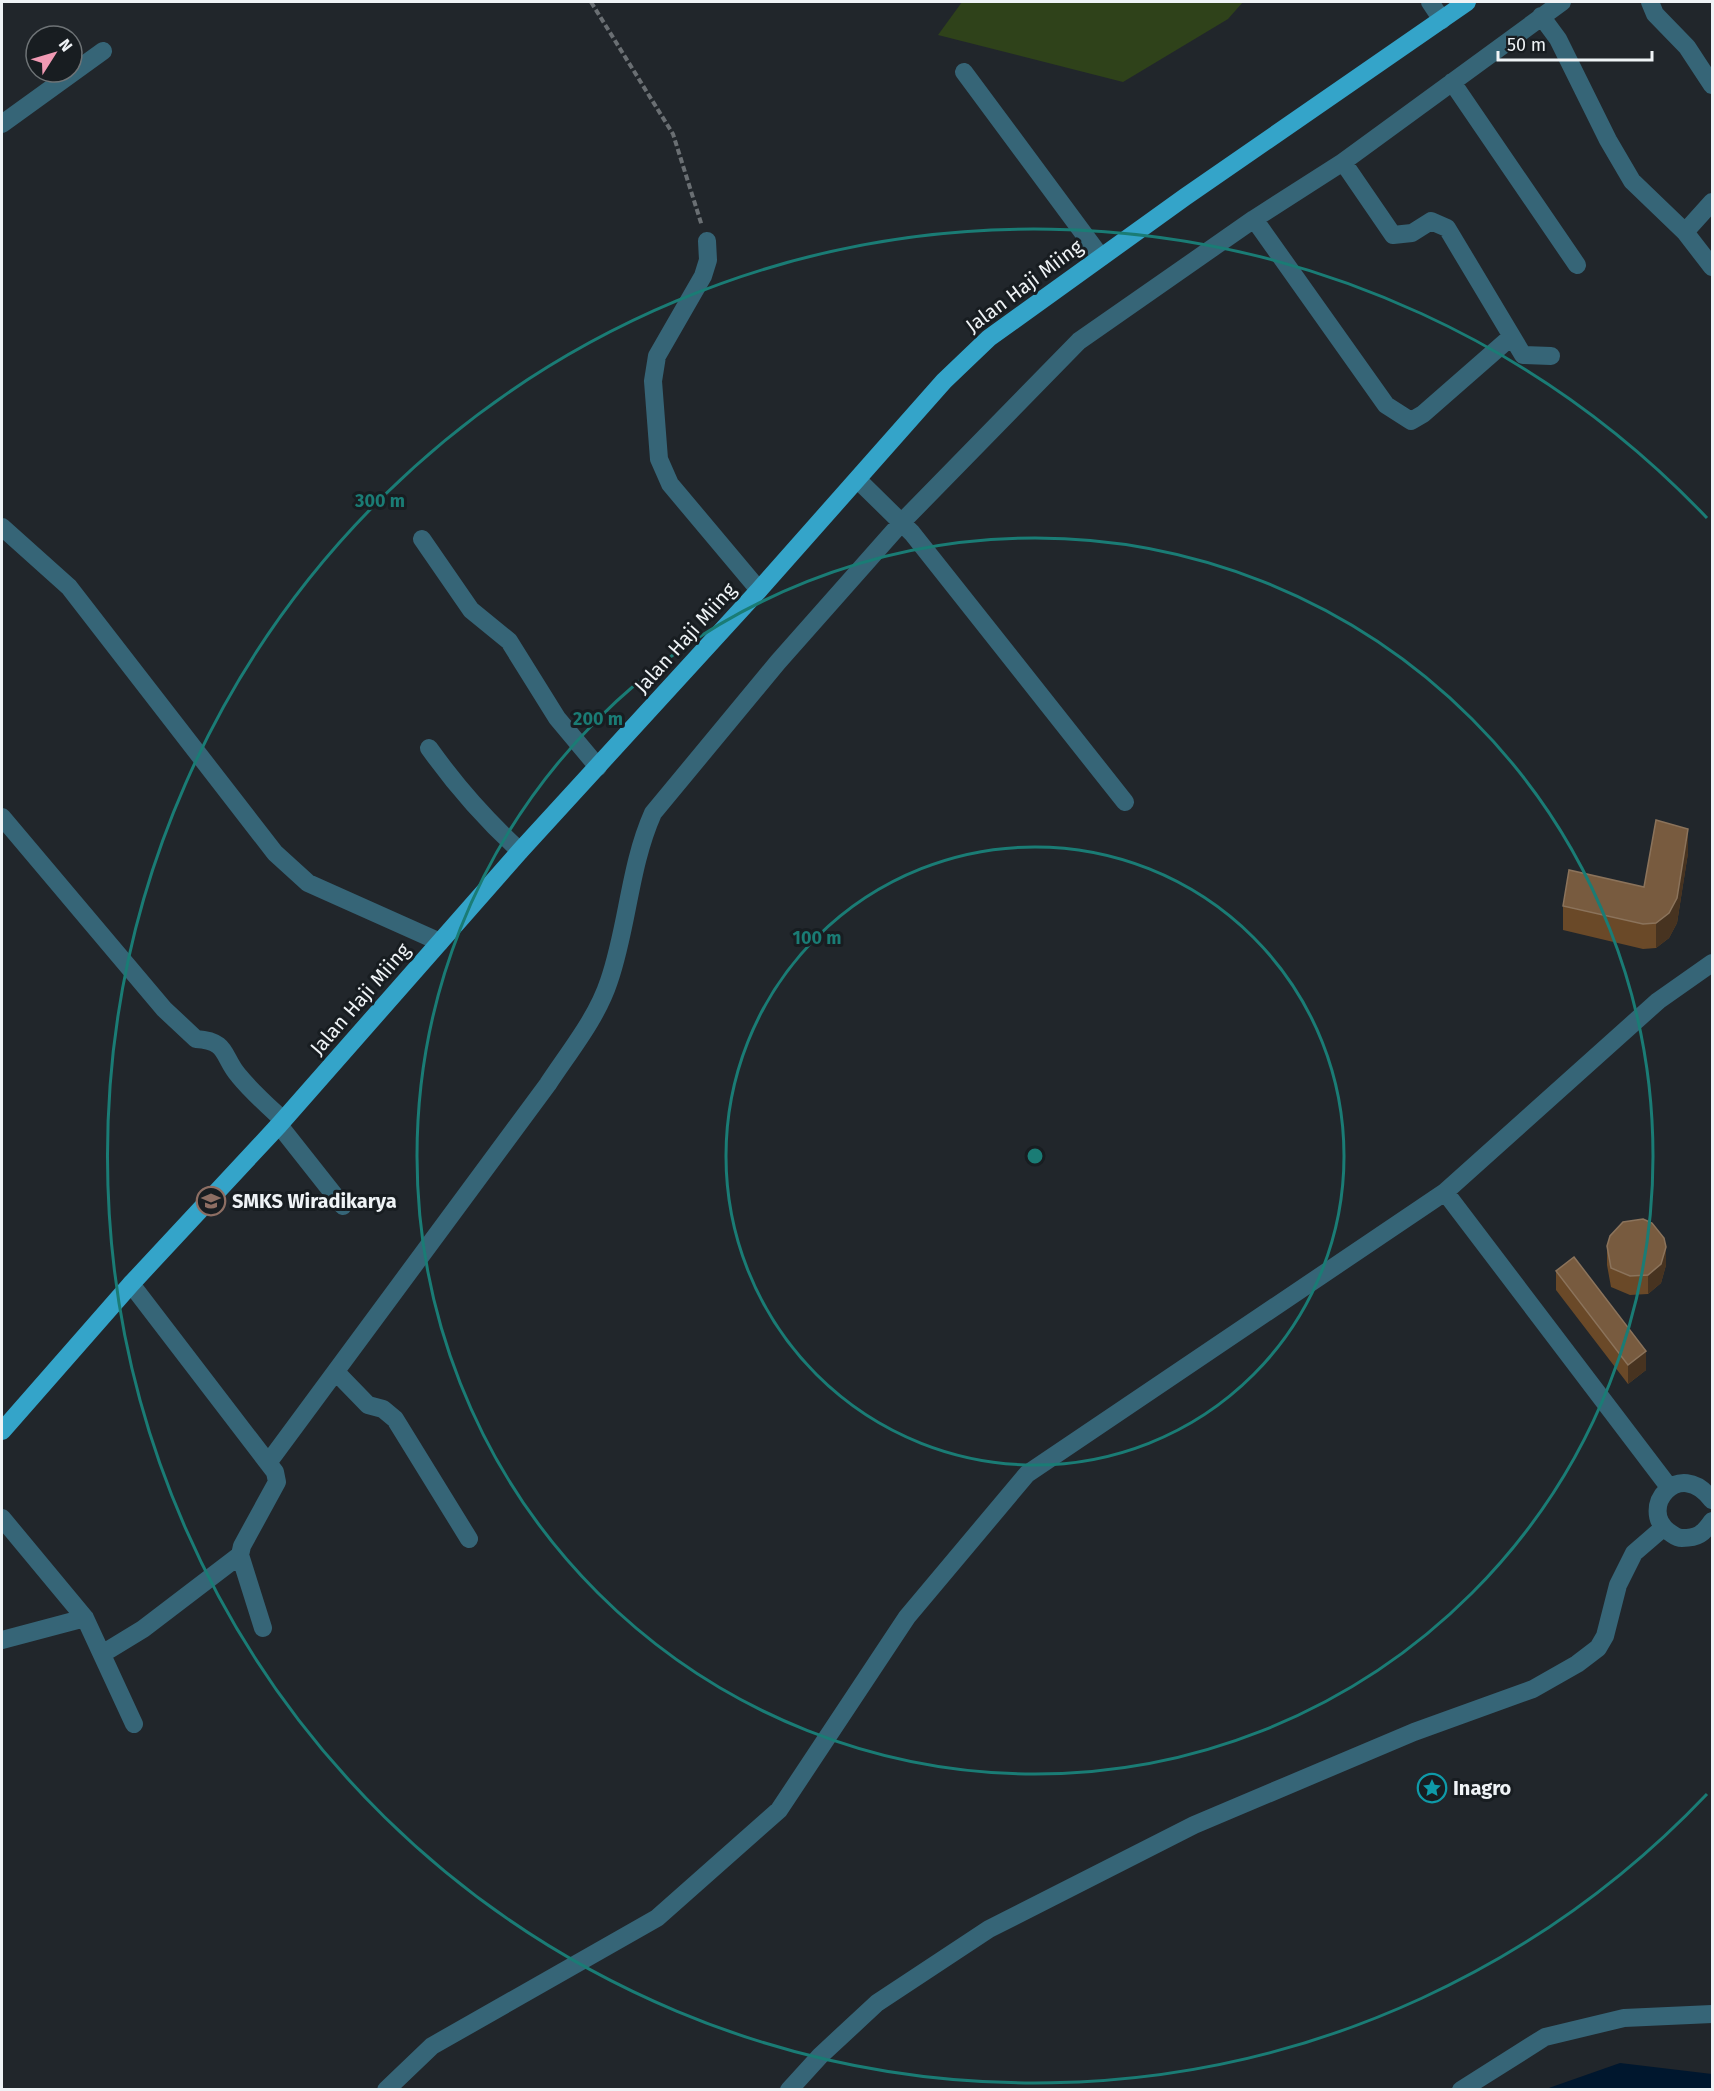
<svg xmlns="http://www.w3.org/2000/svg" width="1714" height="2091" font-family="'Fira Sans',sans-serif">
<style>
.green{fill:#2f421a}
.water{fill:#00172e}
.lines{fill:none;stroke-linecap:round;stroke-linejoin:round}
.path{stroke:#6a6f73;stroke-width:4;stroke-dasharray:6 3;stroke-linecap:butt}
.minor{stroke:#366577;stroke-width:18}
.major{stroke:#34a4c9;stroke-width:18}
.wall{fill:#6a4928}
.shaded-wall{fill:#473320}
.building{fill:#785b3f;stroke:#8b735b;stroke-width:1.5}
.ring{fill:none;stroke:#1a7c75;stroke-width:3}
.labels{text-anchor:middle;stroke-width:6;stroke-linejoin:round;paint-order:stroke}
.street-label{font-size:20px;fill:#eff3f6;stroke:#181d21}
.poi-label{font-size:20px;font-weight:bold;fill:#eff3f6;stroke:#181d21;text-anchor:start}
.centre{fill:#1a7c75;stroke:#181d21;stroke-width:3}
.ring-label{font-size:18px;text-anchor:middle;font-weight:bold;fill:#1a7c75;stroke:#181d21;stroke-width:6;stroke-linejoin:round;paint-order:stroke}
</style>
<rect width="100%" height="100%" fill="#21262b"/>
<path class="green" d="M962,2H1243L1228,19L1123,82L938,35Z"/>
<path class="water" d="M1620,2063L1712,2074V2089H1546Z"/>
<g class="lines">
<path class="path" d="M591,2L673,134L702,226"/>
<path class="minor" d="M1430,2L1442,20
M1650,2L1655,14L1687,47L1712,85
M1541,16L1558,39L1608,140L1632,181L1685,232L1712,267
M964,72L1101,257
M1452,82L1577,265
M2,124L103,51
M1343,162L1393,235L1412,233L1431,221L1447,228L1523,355L1551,356
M1254,219L1386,405L1411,421L1423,414L1511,337
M1685,232L1712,202
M707,241L708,260L703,276L657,356L653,381L659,459L670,484L759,590
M858,480L912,533L1125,802
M2,527L69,587L275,853L308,883L440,942
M422,539L471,610L509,641L557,718L598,767
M429,748C456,786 485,819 520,851
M2,817L164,1009L196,1039C229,1041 222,1057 239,1076C252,1092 268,1106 283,1120
M279,1125L343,1206
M1445,1192L1669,1487
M131,1284L275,1472L277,1482L242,1546L240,1555L263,1628
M336,1372L368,1405L383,1409L395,1419L469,1539
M268,1463L548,1084C569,1052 597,1018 609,981C628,926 629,867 653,813L778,662L902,522L1079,341L1254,219L1343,162L1562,2
M1712,1500C1679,1456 1637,1509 1669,1532C1674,1535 1676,1538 1682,1538C1698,1538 1703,1534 1712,1521
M2,1518L85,1618L134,1724
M2,1640L85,1618
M102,1654L143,1629L240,1555
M386,2090L432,2046L657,1918L779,1810L907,1617L1027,1474L1445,1192L1658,1001L1712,963
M789,2090L820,2056L877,2003L989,1929L1194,1825L1414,1732L1533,1689L1577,1664L1598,1648L1605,1636L1618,1585L1634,1553L1663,1528
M1461,2090L1545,2037L1624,2018L1712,2014"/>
<path class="major" d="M2,1431L131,1284L279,1125L520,851L759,590L944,381L989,338L1185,197L1467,2"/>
</g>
<path class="wall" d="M1688,853L1677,923L1669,938L1656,948L1643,949L1563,930V906L1644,887Z
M1607,1246L1666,1265L1661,1283L1648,1294L1630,1295L1611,1287L1607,1265Z
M1556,1271L1646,1370L1628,1384L1556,1290Z"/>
<path class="shaded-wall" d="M1688,829V853L1677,923L1669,938L1656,948V923Z
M1666,1247V1265L1661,1283L1648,1294V1275Z
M1646,1351V1370L1628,1384V1365Z"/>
<path class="building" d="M1656,820L1688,829L1677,898L1669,913L1656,923L1643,924L1563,906L1569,870L1644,887Z
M1643,1219L1652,1223L1664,1238L1666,1247L1661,1264L1648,1275L1630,1276L1611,1268L1607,1246L1610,1236L1623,1222Z
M1574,1257L1646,1351L1628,1365L1556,1271Z"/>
<g class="ring">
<circle cx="1035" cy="1156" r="309"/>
<circle cx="1035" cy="1156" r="618"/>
<path d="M1707 1794A927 927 0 1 1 1707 518"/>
</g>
<defs>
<g id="school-ring" transform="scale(1.5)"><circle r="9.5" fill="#181d21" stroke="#8d6e63" stroke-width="1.5"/><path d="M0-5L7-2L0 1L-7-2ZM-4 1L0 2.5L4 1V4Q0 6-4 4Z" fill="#8d6e63"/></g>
<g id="sight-ring" transform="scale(1.5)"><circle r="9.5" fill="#181d21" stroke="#0f9aa8" stroke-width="1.5"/><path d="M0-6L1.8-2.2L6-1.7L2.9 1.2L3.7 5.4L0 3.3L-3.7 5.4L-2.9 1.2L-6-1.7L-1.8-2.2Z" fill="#0f9aa8"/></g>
</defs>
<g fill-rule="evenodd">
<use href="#school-ring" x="211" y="1201"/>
<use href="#sight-ring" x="1432" y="1788"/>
</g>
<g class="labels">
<g class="street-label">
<text transform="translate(1024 286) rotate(-37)" y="7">Jalan Haji Miing</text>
<text transform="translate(685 638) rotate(-48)" y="7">Jalan Haji Miing</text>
<text transform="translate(360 999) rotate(-49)" y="7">Jalan Haji Miing</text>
</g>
<g class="poi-label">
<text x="232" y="1208">SMKS Wiradikarya</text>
<text x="1453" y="1795">Inagro</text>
</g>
</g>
<circle cx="1035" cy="1156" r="9" class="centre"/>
<g class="ring-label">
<text x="380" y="507">300 m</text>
<text x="598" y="725">200 m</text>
<text x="817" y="944">100 m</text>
</g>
<rect width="1714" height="2091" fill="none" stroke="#eff3f6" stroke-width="6"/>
<g transform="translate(54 54) rotate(53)"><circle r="28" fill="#181d21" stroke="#6e7376" stroke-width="1.5"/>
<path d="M0-4.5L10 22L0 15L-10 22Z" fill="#f19ab4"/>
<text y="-9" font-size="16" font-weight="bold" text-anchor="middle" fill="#eff3f6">N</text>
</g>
<path d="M1498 51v9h154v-9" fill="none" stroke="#eff3f6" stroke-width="3"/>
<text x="1507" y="51" font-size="18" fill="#eff3f6" stroke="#181d21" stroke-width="4.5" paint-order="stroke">50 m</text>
</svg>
